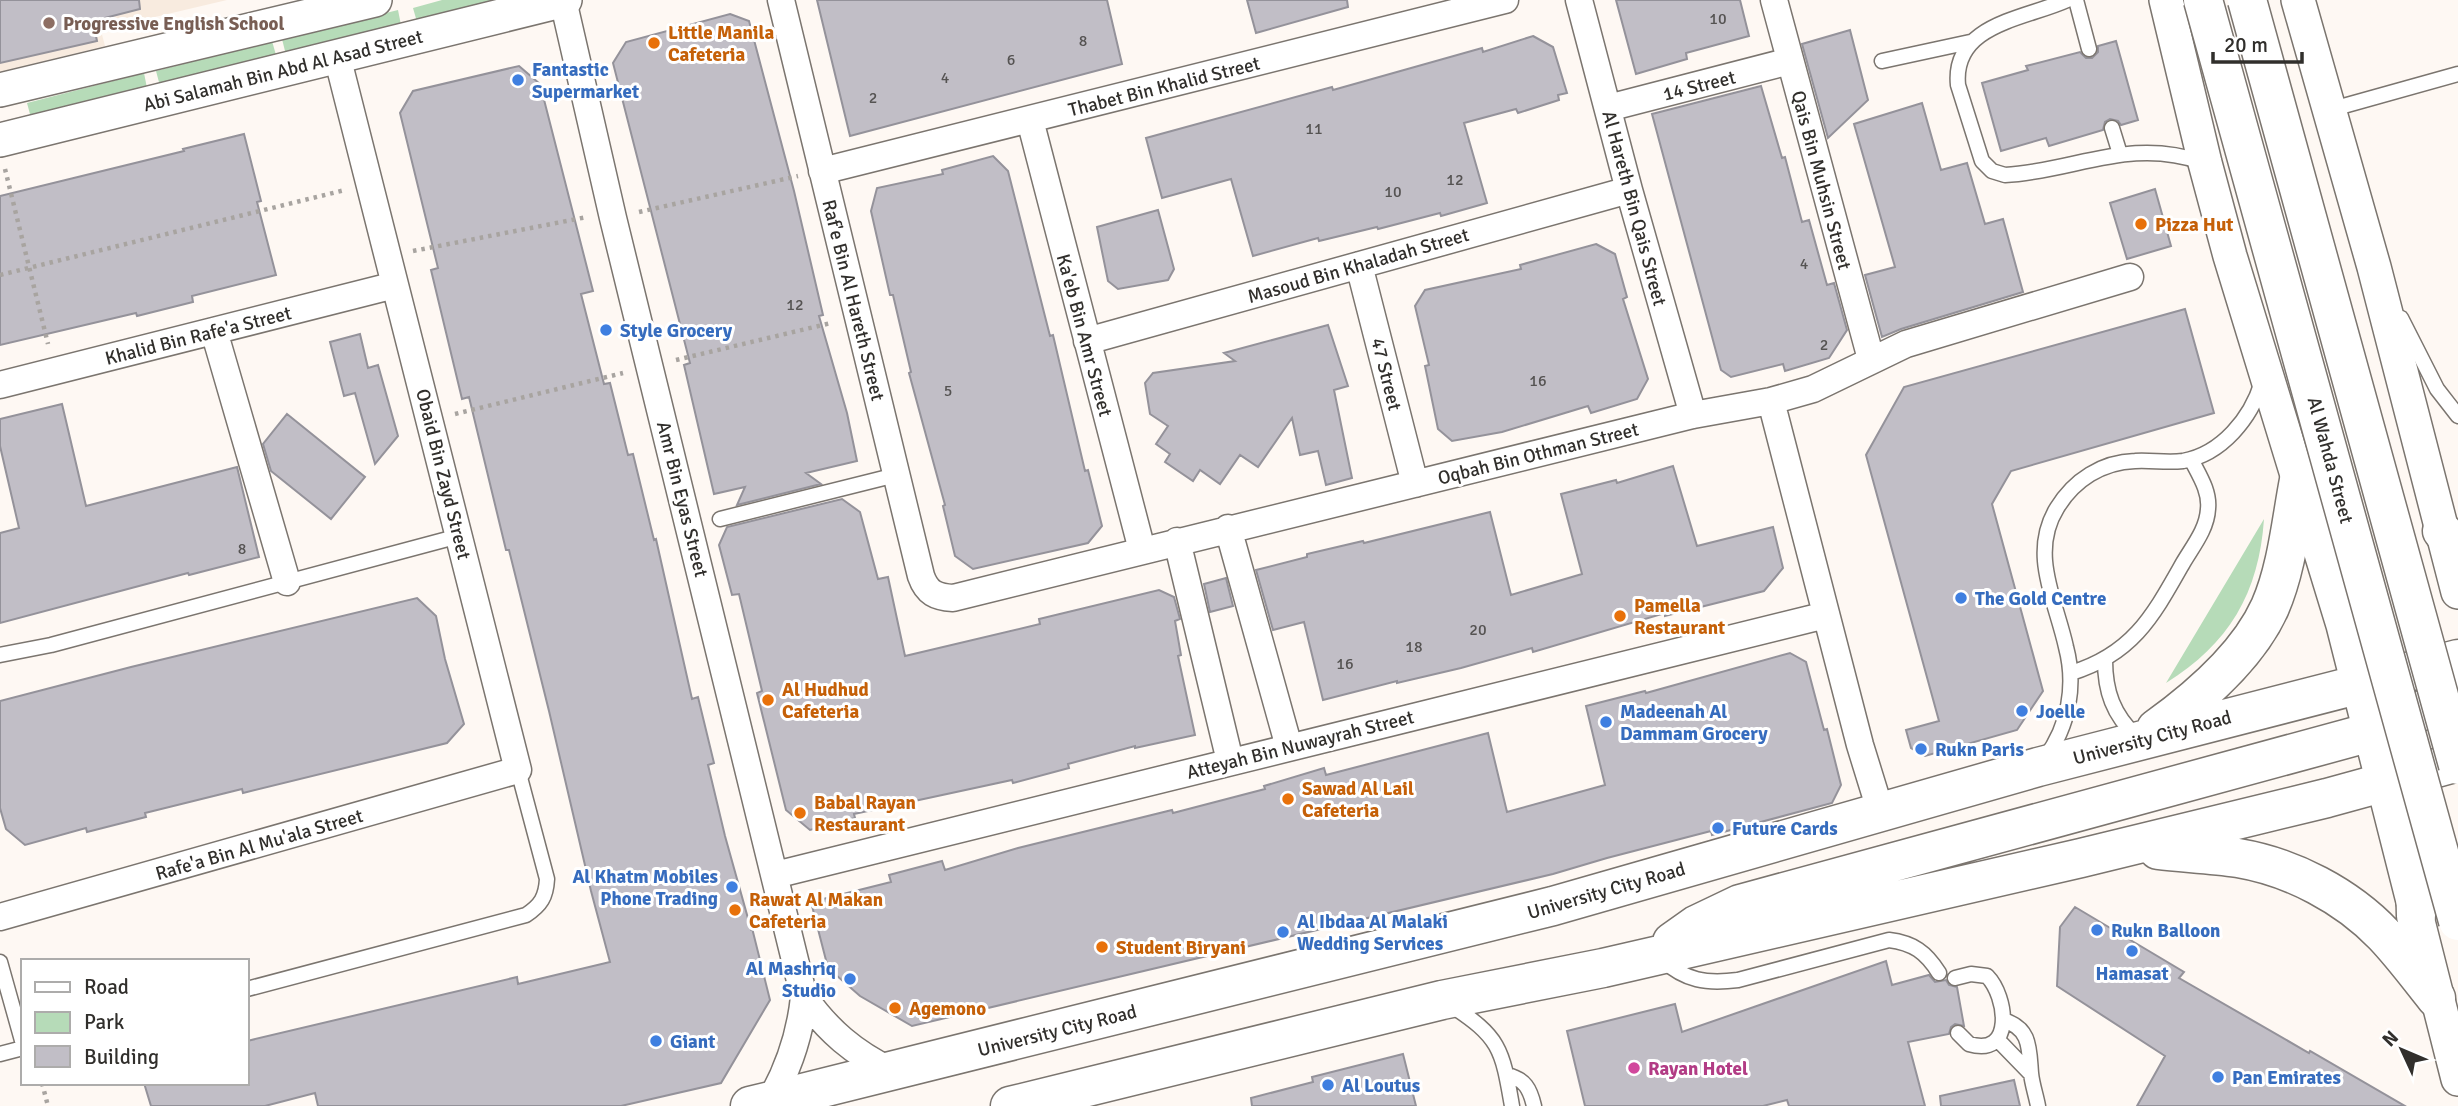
<svg xmlns="http://www.w3.org/2000/svg" width="2458" height="1106" font-family="Signika,sans-serif">
<style>
.built{fill:#f8ebdf}
.green{fill:#b6dbb8}
.building{fill:#c1bec6;stroke:#94929a;stroke-width:2}
.lines{fill:none;stroke-linecap:round;stroke-linejoin:round}
.service-casing{stroke:#7b756f;stroke-width:17}
.minor-casing{stroke:#7b756f;stroke-width:29}
.tertiary-casing{stroke:#7b756f;stroke-width:36}
.primary-casing{stroke:#7b756f;stroke-width:41}
.path{stroke:#a8a4a0;stroke-width:4.5;stroke-dasharray:3.5 5;stroke-linecap:butt}
.service{stroke:#fff;stroke-width:14}
.minor{stroke:#fff;stroke-width:26}
.tertiary{stroke:#fff;stroke-width:33}
.primary{stroke:#fff;stroke-width:38}
.motorway-bridge-casing{stroke:#7b756f;stroke-width:41;stroke-linecap:butt}
.motorway-bridge{stroke:#fff;stroke-width:38}
.education-dot{fill:#8d6e63;stroke:#fff;stroke-width:2.5}
.food-dot{fill:#e8710a;stroke:#fff;stroke-width:2.5}
.shop-dot{fill:#3f7fe0;stroke:#fff;stroke-width:2.5}
.hotel-dot{fill:#d1479c;stroke:#fff;stroke-width:2.5}
.labels{text-anchor:middle;stroke-width:6;stroke-linejoin:round;paint-order:stroke}
.number-label{font-size:16px;fill:#555352}
.education-label{font-size:19px;font-weight:bold;fill:#785e54;stroke:#fff;text-anchor:start}
.food-label{font-size:19px;font-weight:bold;fill:#c56008;stroke:#fff;text-anchor:start}
.shop-label{font-size:19px;font-weight:bold;fill:#366cbe;stroke:#fff;text-anchor:start}
.street-label{font-size:19px;fill:#312f2c;stroke:#fff}
.hotel-label{font-size:19px;font-weight:bold;fill:#b23c85;stroke:#fff;text-anchor:start}
</style>
<rect width="100%" height="100%" fill="#fef8f3"/>
<path class="built" d="M0,0H93L105,46L0,72Z
M97,0H227L104,29Z"/>
<path class="green" d="M442,0H502L417,22L413,8Z
M398,10L401,25L286,55L282,39Z
M272,41L276,55L160,86L156,71Z
M144,73L147,88L31,118L27,103Z
M2264,519C2259,593 2229,644 2166,683Z"/>
<path class="building" d="M0,0H139L140,9L93,21L97,41L0,63Z
M817,0H1107L1122,64L850,136Z
M1247,0H1347L1348,7L1256,33Z
M1616,0H1740L1749,36L1686,53L1687,59L1636,74Z
M730,14L749,21L794,191L823,315L819,316L847,413L857,461L806,473L821,484L737,505L745,487L714,494L684,365L690,363L613,63L626,42Z
M1850,30L1868,100L1828,138L1802,44Z
M1533,36L1553,47L1567,93L1558,95L1559,100L1518,113L1516,109L1464,123L1487,203L1441,216L1440,213L1378,229L1377,227L1319,241L1318,238L1253,256L1231,179L1162,198L1146,138L1332,87L1333,90L1482,48L1483,52Z
M2116,41L2138,120L2121,125L2118,121L2110,119L2105,122L2103,130L2049,146L2046,138L2001,151L1982,83L2028,70L2026,66L2080,52L2086,58H2092L2098,52V46Z
M519,66L540,84L593,291L581,294L604,384L610,383L628,455L633,454L654,540L656,539L692,699L698,697L714,763L708,765L725,836L751,929L752,928L770,1000L721,1083L621,1106H318L315,1093L265,1106H151L144,1083H247V1041L517,977L518,984L610,962L591,891L549,711L509,550H506L469,397L462,399L431,270L438,268L400,113L413,91Z
M1761,86L1782,158L1785,157L1802,222L1809,220L1827,285L1834,283L1847,330L1829,358L1785,371L1783,364L1731,377L1721,370L1652,114Z
M1922,103L1941,170L1967,163L1985,224L2003,219L2023,292L1901,329L1882,337L1865,275L1895,267L1854,124Z
M244,134L261,201L257,202L276,275L192,296L193,302L137,316L136,313L0,345V196L184,151L183,149Z
M993,156L1008,171L1050,336L1053,335L1085,471L1088,470L1102,526L1088,543L973,569L955,556L943,506L945,505L909,373L911,372L893,295H890L871,211L877,188L943,174L942,170Z
M2155,189L2171,246L2127,259L2110,203Z
M1158,210L1174,269L1168,280L1118,289L1108,281L1097,227Z
M1596,244L1615,254L1627,297L1623,299L1648,379L1637,399L1591,413L1588,406L1502,432L1452,441L1438,429L1425,366L1429,365L1415,306L1425,290L1521,269L1520,265Z
M2185,309L2214,413L2011,471L1992,504L2043,691L2017,730L1925,756L1911,748L1906,730L1939,721L1866,455L1904,387Z
M1328,325L1348,386L1334,390L1352,478L1326,485L1318,451L1300,455L1292,418L1258,467L1240,455L1220,484L1200,470L1193,481L1165,462L1170,454L1156,444L1168,426L1150,414L1145,383L1153,373L1235,361L1224,353Z
M360,334L368,368L378,365L398,436L375,464L355,393L344,396L330,342Z
M62,404L86,506L237,467L259,557L189,575L188,573L0,623V533L19,528L0,446V419Z
M287,414L365,477L331,519L271,471L263,444Z
M1673,466L1697,546L1773,527L1783,568L1764,591L1665,616V613L1533,652L1532,648L1461,668L1397,683V681L1323,700L1304,622L1273,630L1256,570L1307,557V554L1363,541L1364,543L1490,512L1511,595L1582,574L1561,494L1616,480L1617,483Z
M842,499L860,512L878,579L888,577L905,656L1040,624L1039,619L1159,590L1174,597L1180,619L1175,621L1181,655L1178,656L1195,735L1135,748V746L1068,764L1069,768L1013,783L1012,780L854,814L855,818L810,830L786,810L757,693L762,691L739,594L732,595L719,545L727,527Z
M1226,578L1233,606L1210,612L1204,584Z
M417,598L436,616L445,659L464,724L447,743L243,793L242,789L145,813L146,817L87,832L86,828L25,845L6,829L0,808V701L131,667Z
M1790,653L1806,662L1824,730L1827,729L1841,785L1832,803L1712,835L1711,831L1607,858L1553,874L912,1026L860,996L828,968L811,902L891,882L889,875L942,861L945,870L1018,848L1172,810L1173,813L1265,789L1264,786L1324,768L1326,775L1488,733L1507,812L1605,785L1586,706L1645,691L1646,693Z
M2075,907L2184,972L2179,978L2309,1053L2310,1051L2405,1106H2137L2165,1056L2057,986L2060,927Z
M1886,961L1892,985L1929,975L1935,982L1946,980L1949,985L1957,987L1964,1026L1955,1024L1951,1027L1949,1034L1908,1042L1925,1106H1789L1787,1100L1763,1106H1585L1567,1031L1675,1004L1682,1032Z
M1403,1054L1416,1106H1252L1251,1098L1313,1082L1312,1077Z
M2014,1080L2020,1106H1941L1940,1096Z"/>
<g class="lines">
<g class="service-casing">
<path id="service" d="M2067,0C2025,19 1952,24 1958,85L1982,161L1992,171L2005,175C2076,171 2129,137 2202,162
M2076,0L2089,49
M1882,61L1970,42
M2329,110L2458,74
M2112,128L2120,154
M2401,318L2437,389L2458,416
M720,519L896,475
M0,655L51,645L459,536
M2105,660C2105,691 2113,715 2137,737
M2071,673C2133,654 2153,616 2183,563C2193,546 2207,529 2208,509C2210,491 2199,475 2191,459
M2045,758C2069,726 2076,685 2066,647C2056,601 2029,553 2057,508C2074,480 2102,462 2135,461C2151,460 2167,463 2183,461C2222,454 2251,418 2262,382
M1661,959C1686,981 1706,984 1738,980L1889,940C1913,943 1926,952 1939,973
M0,962L23,1044
M1955,978L1971,974L1987,976C2007,996 2015,1058 1969,1044L1958,1033
M247,989L526,915C541,905 546,897 547,879L518,770
M1449,1004C1500,1037 1502,1048 1512,1106
M2003,1020C2031,1028 2029,1049 2031,1073C2032,1084 2036,1095 2038,1106
M1997,1039L2031,1074
M0,1054L23,1048
M1507,1075C1525,1079 1530,1089 1534,1106"/>
</g>
<g class="minor-casing">
<path id="minor" d="M563,0L613,218L804,997C800,1036 789,1068 770,1101
M781,0L921,576C927,593 936,597 953,598L1693,415L1771,401L1813,389L1906,344L2130,277
M1579,0L1629,190L1693,415
M1774,0L1871,359
M1608,108L1790,61
M1030,120L1142,550
M822,171L1505,0
M1359,265L1415,484
M214,331L287,582
M1087,341L1629,190
M0,385L395,285
M1771,401L1860,745L1881,813
M1228,528L1289,747
M1177,541L1230,761
M775,875L1826,615
M0,917L518,770L337,56
M804,997C828,1031 854,1053 891,1071"/>
</g>
<g class="tertiary-casing">
<path id="tertiary" d="M2166,0L2205,163L2230,256L2343,625L2458,1079
M2298,0L2374,267L2458,592
M0,90L375,0
M0,140L565,0"/>
</g>
<g class="primary-casing">
<path id="primary" d="M2442,531L2458,551
M2156,729C2199,698 2248,656 2270,607C2287,568 2291,522 2299,480
M2158,850C2184,853 2212,854 2238,858C2292,867 2347,896 2384,935C2403,955 2419,977 2436,998
M2416,916L2414,834L2421,785
M1672,942L1696,925L1740,904L2393,726L2432,705L2458,678
M750,1106L1553,906L2038,767L2458,659
M1010,1106L1442,1000L1603,968L2081,858L2327,798L2458,762"/>
</g>
<path class="path" d="M5,169L48,344
M639,212L798,176
M413,251L587,217
M0,275L345,190
M676,360L831,323
M455,414L623,373
M42,1083L48,1106"/>
<use href="#service" class="service"/>
<use href="#minor" class="minor"/>
<use href="#tertiary" class="tertiary"/>
<use href="#primary" class="primary"/>
<g class="motorway-bridge-casing">
<path id="motorway-bridge" d="M2203,0L2458,921
M2247,0L2458,765"/>
</g>
<use href="#motorway-bridge" class="motorway-bridge"/>
</g>
<circle class="education-dot" cx="49" cy="23" r="7"/>
<g class="food-dot">
<circle cx="654" cy="43" r="7"/>
<circle cx="2141" cy="224" r="7"/>
<circle cx="1620" cy="616" r="7"/>
<circle cx="768" cy="700" r="7"/>
<circle cx="1288" cy="799" r="7"/>
<circle cx="800" cy="813" r="7"/>
<circle cx="735" cy="910" r="7"/>
<circle cx="1102" cy="947" r="7"/>
<circle cx="895" cy="1008" r="7"/>
</g>
<g class="shop-dot">
<circle cx="518" cy="80" r="7"/>
<circle cx="606" cy="330" r="7"/>
<circle cx="1961" cy="598" r="7"/>
<circle cx="2022" cy="711" r="7"/>
<circle cx="1606" cy="722" r="7"/>
<circle cx="1921" cy="749" r="7"/>
<circle cx="1718" cy="828" r="7"/>
<circle cx="732" cy="887" r="7"/>
<circle cx="2097" cy="930" r="7"/>
<circle cx="1283" cy="932" r="7"/>
<circle cx="2132" cy="951" r="7"/>
<circle cx="850" cy="979" r="7"/>
<circle cx="656" cy="1041" r="7"/>
<circle cx="2218" cy="1077" r="7"/>
<circle cx="1328" cy="1085" r="7"/>
</g>
<circle class="hotel-dot" cx="1634" cy="1068" r="7"/>
<g class="labels">
<g class="number-label">
<text x="1718" y="24">10</text>
<text x="1083" y="46">8</text>
<text x="1011" y="65">6</text>
<text x="945" y="83">4</text>
<text x="873" y="103">2</text>
<text x="1314" y="134">11</text>
<text x="1455" y="185">12</text>
<text x="1393" y="197">10</text>
<text x="1804" y="269">4</text>
<text x="795" y="310">12</text>
<text x="1824" y="350">2</text>
<text x="1538" y="386">16</text>
<text x="948" y="396">5</text>
<text x="242" y="554">8</text>
<text x="1478" y="635">20</text>
<text x="1414" y="652">18</text>
<text x="1345" y="669">16</text>
</g>
<g class="education-label">
<text x="63" y="30">Progressive English School</text>
</g>
<g class="food-label">
<text x="668" y="39">Little Manila<tspan x="668" dy="22">Cafeteria</tspan></text>
<text x="2155" y="231">Pizza Hut</text>
<text x="1634" y="612">Pamella<tspan x="1634" dy="22">Restaurant</tspan></text>
<text x="782" y="696">Al Hudhud<tspan x="782" dy="22">Cafeteria</tspan></text>
<text x="1302" y="795">Sawad Al Lail<tspan x="1302" dy="22">Cafeteria</tspan></text>
<text x="814" y="809">Babal Rayan<tspan x="814" dy="22">Restaurant</tspan></text>
<text x="749" y="906">Rawat Al Makan<tspan x="749" dy="22">Cafeteria</tspan></text>
<text x="1116" y="954">Student Biryani</text>
<text x="909" y="1015">Agemono</text>
</g>
<g class="shop-label">
<text x="532" y="76">Fantastic<tspan x="532" dy="22">Supermarket</tspan></text>
<text x="620" y="337">Style Grocery</text>
<text x="1975" y="605">The Gold Centre</text>
<text x="1620" y="718">Madeenah Al<tspan x="1620" dy="22">Dammam Grocery</tspan></text>
<text x="2036" y="718">Joelle</text>
<text x="1935" y="756">Rukn Paris</text>
<text x="1732" y="835">Future Cards</text>
<text x="718" y="883" text-anchor="end">Al Khatm Mobiles<tspan x="718" dy="22">Phone Trading</tspan></text>
<text x="1297" y="928">Al Ibdaa Al Malaki<tspan x="1297" dy="22">Wedding Services</tspan></text>
<text x="2111" y="937">Rukn Balloon</text>
<text x="836" y="975" text-anchor="end">Al Mashriq<tspan x="836" dy="22">Studio</tspan></text>
<text x="2132" y="980" text-anchor="middle">Hamasat</text>
<text x="670" y="1048">Giant</text>
<text x="2232" y="1084">Pan Emirates</text>
<text x="1342" y="1092">Al Loutus</text>
</g>
<g class="street-label">
<text transform="translate(283 70) rotate(-14)" y="7">Abi Salamah Bin Abd Al Asad Street</text>
<text transform="translate(1699 85) rotate(-14)" y="7">14 Street</text>
<text transform="translate(1164 86) rotate(-14)" y="7">Thabet Bin Khalid Street</text>
<text transform="translate(1822 180) rotate(75)" y="7">Qais Bin Muhsin Street</text>
<text transform="translate(1635 208) rotate(75)" y="7">Al Hareth Bin Qais Street</text>
<text transform="translate(1358 265) rotate(-16)" y="7">Masoud Bin Khaladah Street</text>
<text transform="translate(854 300) rotate(76)" y="7">Raf'e Bin Al Hareth Street</text>
<text transform="translate(198 335) rotate(-14)" y="7">Khalid Bin Rafe'a Street</text>
<text transform="translate(1085 335) rotate(75)" y="7">Ka'eb Bin Amr Street</text>
<text transform="translate(1387 374) rotate(76)" y="7">47 Street</text>
<text transform="translate(1538 453) rotate(-14)" y="7">Oqbah Bin Othman Street</text>
<text transform="translate(2331 460) rotate(75)" y="7">Al Wahda Street</text>
<text transform="translate(444 474) rotate(76)" y="7">Obaid Bin Zayd Street</text>
<text transform="translate(683 499) rotate(76)" y="7">Amr Bin Eyas Street</text>
<text transform="translate(2152 737) rotate(-15)" y="7">University City Road</text>
<text transform="translate(1300 744) rotate(-14)" y="7">Atteyah Bin Nuwayrah Street</text>
<text transform="translate(259 844) rotate(-16)" y="7">Rafe'a Bin Al Mu'ala Street</text>
<text transform="translate(1606 890) rotate(-16)" y="7">University City Road</text>
<text transform="translate(1057 1030) rotate(-14)" y="7">University City Road</text>
</g>
<g class="hotel-label">
<text x="1648" y="1075">Rayan Hotel</text>
</g>
</g>
<rect x="21" y="959" width="228" height="126" fill="#ffffff" stroke="#adacab" stroke-width="2"/>
<rect x="35" y="982" width="35" height="10" fill="#ffffff" stroke="#adacab" stroke-width="2"/>
<text x="84" y="994" font-size="21" fill="#312f2c">Road</text>
<rect x="35" y="1012" width="35" height="21" fill="#b6dbb8" stroke="#adacab" stroke-width="2"/>
<text x="84" y="1029" font-size="21" fill="#312f2c">Park</text>
<rect x="35" y="1046" width="35" height="21" fill="#c1bec6" stroke="#adacab" stroke-width="2"/>
<text x="84" y="1064" font-size="21" fill="#312f2c">Building</text>
<g transform="translate(2402 1050) rotate(314)" stroke="#ffffff" stroke-width="5" paint-order="stroke">
<path d="M0-5L12 26L0 18L-12 26Z" fill="#312f2c"/>
<text y="-10" font-size="19" font-weight="bold" text-anchor="middle" fill="#312f2c">N</text>
</g>
<path d="M2213 52v10h89v-10" fill="none" stroke="#312f2c" stroke-width="3.5"/>
<text x="2224" y="52" font-size="21" fill="#312f2c" stroke="#ffffff" stroke-width="5" paint-order="stroke">20 m</text>
</svg>
